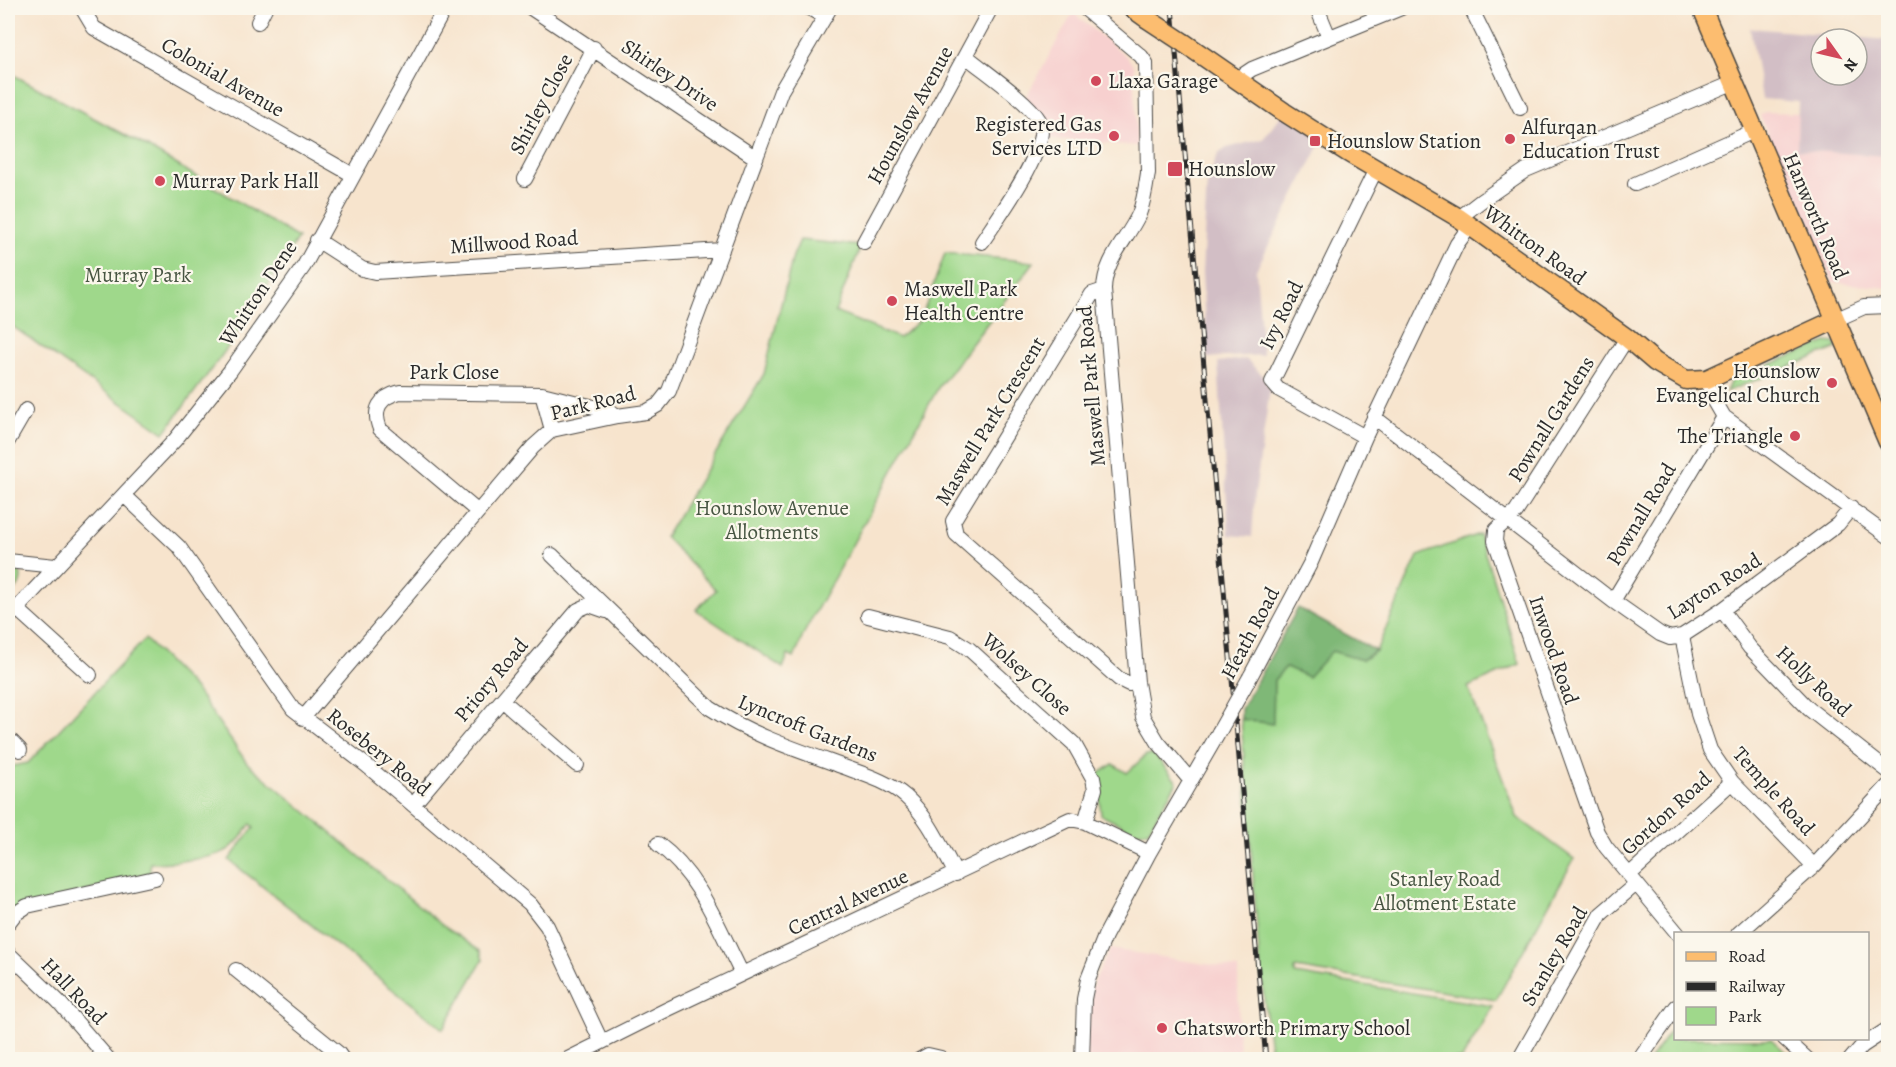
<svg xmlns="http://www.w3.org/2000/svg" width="1896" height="1067" font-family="Alegreya,serif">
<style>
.built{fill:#f7d0cf}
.industrial{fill:#d2bec5;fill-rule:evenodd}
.green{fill:#9fd88b;stroke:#65825b;stroke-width:1.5}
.forest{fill:#7fb877;stroke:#557251;stroke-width:1.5}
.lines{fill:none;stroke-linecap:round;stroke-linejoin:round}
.minor-casing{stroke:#4a4743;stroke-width:16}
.major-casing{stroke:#4a4743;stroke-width:21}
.minor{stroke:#fff;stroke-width:14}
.major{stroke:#fcbd6f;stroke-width:18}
.rail-casing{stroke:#2b2b2b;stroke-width:5}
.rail{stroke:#fbf7ec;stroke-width:3;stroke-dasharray:9;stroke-linecap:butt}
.minor-bridge-casing{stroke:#4a4743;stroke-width:16;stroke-linecap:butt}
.major-bridge-casing{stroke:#4a4743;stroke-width:21;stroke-linecap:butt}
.minor-bridge{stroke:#fff;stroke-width:14}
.major-bridge{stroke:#fcbd6f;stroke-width:18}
.poi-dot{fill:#d1495b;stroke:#fbf7ec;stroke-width:2}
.labels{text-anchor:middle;stroke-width:4.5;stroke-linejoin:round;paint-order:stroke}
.street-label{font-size:21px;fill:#2b2b2b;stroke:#fbf7ec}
.poi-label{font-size:21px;fill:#2b2b2b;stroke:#fbf7ec;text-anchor:start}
.park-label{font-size:21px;fill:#485643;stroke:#fbf7ec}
</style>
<rect width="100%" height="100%" fill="#fbf7ec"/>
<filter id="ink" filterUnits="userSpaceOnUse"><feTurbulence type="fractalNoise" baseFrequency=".0167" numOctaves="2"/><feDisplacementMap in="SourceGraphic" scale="12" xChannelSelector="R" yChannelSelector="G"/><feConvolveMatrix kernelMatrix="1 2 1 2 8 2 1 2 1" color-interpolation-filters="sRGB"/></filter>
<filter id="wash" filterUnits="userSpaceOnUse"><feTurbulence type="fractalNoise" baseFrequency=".008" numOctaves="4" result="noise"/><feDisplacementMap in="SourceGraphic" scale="24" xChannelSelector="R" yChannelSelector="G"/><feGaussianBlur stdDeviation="1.35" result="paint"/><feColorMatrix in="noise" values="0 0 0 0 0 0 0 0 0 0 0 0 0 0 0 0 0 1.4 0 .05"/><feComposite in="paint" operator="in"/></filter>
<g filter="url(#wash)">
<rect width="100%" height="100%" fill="#f7e4cd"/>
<path class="built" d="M1073,13L1126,56L1134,66L1137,146L1042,138L1023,102Z
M1765,112L1798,113L1797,150L1888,156V288L1833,282L1760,116Z
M1110,949L1238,969L1239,1059L1085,1060L1087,996Z"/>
<path class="industrial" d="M1750,28L1888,40V156L1797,150L1798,102L1762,99ZM1821,39H1857V75H1821Z
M1284,112L1324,137L1256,270L1263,355L1207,358L1202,273L1207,181L1218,154L1227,148L1263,139Z
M1246,359L1262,375L1270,389L1255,493L1252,537L1229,535L1218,362Z"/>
<path class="green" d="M8,72L144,145L298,238L228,347L164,433L8,323Z
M800,240L861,246L835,312L899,338L921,319L945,253L1034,262L938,388L804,633L794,658L788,655L783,668L696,610L716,590L665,537L764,374L793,256Z
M1826,342L1835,343L1837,348L1726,392L1731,380Z
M1479,534L1520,664L1468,687L1517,817L1574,859L1496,1000L1295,968V974L1493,1006L1462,1059H1271L1259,953L1241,719L1272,724L1274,680L1286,667L1332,651L1362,660L1376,651L1418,556Z
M8,568L20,572C24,584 15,590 8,598Z
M145,639L196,690L247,763L442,925L480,951L483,960L443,1029L229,860L254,827L251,824C244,832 238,843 229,849C216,859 167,863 150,863V873L8,914V767L28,763Z
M1154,754L1177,782L1148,831L1135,832L1101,815L1097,775L1113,764L1127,773L1146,755Z
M1675,1024L1676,1038L1771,1039L1793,1059H1650Z"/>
<path class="forest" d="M1298,608L1376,651L1362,660L1332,651L1308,677L1286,667L1274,680L1273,724L1241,719V709Z"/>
</g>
<g filter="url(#ink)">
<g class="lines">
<g class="minor-casing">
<path id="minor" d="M82,8L94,28L353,175
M531,8L756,158
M809,8L825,17
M1084,8L1141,56L1146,63L1148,173C1146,186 1144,201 1139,214C1127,240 1104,260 1104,290L1137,682L1143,717L1158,742L1191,781
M1317,8L1329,37
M1471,8L1520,108
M258,22L265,8
M966,56C984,71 1028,101 1039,120C1053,144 997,219 982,242
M1237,79L1252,69L1401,8
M525,179L594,48
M1635,184L1756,130
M1459,218L1481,201L1526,170L1735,82
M317,240L362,269L375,272L722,250
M864,242L991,8
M1104,290L1092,294L953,521L956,534L1119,679L1129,684L1137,682
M1835,320L1864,307L1888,306
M1627,338L1516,512L1496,530L1495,541L1597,832L1606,847L1678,934
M1707,379L1713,398L1724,417L1888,536
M542,394L610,411L617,416
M1374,417L1613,601L1660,634L1670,638L1682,636L1722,610L1838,524L1851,508
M1365,437L1278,389L1272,382L1376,169
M8,441L26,410
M124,495L179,547L293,709L366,765L530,904L547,926L601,1041
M477,511L380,429C372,409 380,397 400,392L542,394L552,430
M552,555L710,708C750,734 791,748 836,764C859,773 887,780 906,797C929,818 941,847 956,874
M8,561L55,566
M1613,601L1724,417
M16,608L90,675
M1722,610L1750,648L1809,709L1888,771
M868,616L950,637L969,649L1074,744L1093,778L1095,789L1085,822
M8,618L175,440L230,371L304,266L445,8
M1682,636L1698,714L1710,750L1732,782L1814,866
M1250,677L1311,562L1365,437L1457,244L1470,226
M502,700L577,765
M303,718L533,447L552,430L617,416L646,412L658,405L669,391L781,91L830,8
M8,738L20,750
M413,805L578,610L589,605L606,611
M658,844C700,875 719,929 742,974
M1629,875L1732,782
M8,923L15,914L27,906L155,878
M1738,934L1814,866L1888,786
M8,953L58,1001L109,1060
M236,970L338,1053L343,1060
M1784,1038L1808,1060
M566,1060L666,1010L1070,819L1085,822L1149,853
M919,1060L928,1055L941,1058L942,1060
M1082,1060L1084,999L1088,979L1105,936L1149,853L1219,732
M1519,1060L1601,914L1636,884
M1639,1060L1676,1007
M1850,1060L1862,1046L1888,1029"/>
</g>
<g class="major-casing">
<path id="major" d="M1132,8L1146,18
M1702,8L1888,442
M1184,43L1284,112L1347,152L1459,218L1627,338L1655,362L1686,380L1707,379L1835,320"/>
</g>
<use href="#minor" class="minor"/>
<use href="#major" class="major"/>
<g class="rail-casing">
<path id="rail" d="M1172,8L1266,1060"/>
</g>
<use href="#rail" class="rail"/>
<g class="minor-bridge-casing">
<path id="minor-bridge" d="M1219,732L1250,677"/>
</g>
<g class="major-bridge-casing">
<path id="major-bridge" d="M1146,18L1184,43"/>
</g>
<use href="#minor-bridge" class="minor-bridge"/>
<use href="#major-bridge" class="major-bridge"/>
</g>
</g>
<g class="poi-dot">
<circle cx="1096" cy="81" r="6"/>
<circle cx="1114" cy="136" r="6"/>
<circle cx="1510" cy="139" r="6"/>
<rect x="1309" y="135" width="12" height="12" rx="3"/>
<rect x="1167" y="161" width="16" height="16" rx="3"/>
<circle cx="160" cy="181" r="6"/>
<circle cx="892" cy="301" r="6"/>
<circle cx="1832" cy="383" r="6"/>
<circle cx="1795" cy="436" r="6"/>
<circle cx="1162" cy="1028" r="6"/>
</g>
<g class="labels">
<g class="street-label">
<text transform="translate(670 75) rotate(34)" y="7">Shirley Drive</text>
<text transform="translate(223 77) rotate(30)" y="7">Colonial Avenue</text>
<text transform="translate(541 104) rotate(-62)" y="7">Shirley Close</text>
<text transform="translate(910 115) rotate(-61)" y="7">Hounslow Avenue</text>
<text transform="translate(1816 216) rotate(67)" y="7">Hanworth Road</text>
<text transform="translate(514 242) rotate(-4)" y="7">Millwood Road</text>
<text transform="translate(1535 245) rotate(36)" y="7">Whitton Road</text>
<text transform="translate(258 293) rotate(-56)" y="7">Whitton Dene</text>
<text transform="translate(1281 315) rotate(-64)" y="7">Ivy Road</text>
<text x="454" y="379">Park Close</text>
<text transform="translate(1091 386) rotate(-95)" y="7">Maswell Park Road</text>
<text transform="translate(593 403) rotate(-14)" y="7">Park Road</text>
<text transform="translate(1551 419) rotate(-58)" y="7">Pownall Gardens</text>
<text transform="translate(990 421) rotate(-59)" y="7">Maswell Park Crescent</text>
<text transform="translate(1641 514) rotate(-59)" y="7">Pownall Road</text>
<text transform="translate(1714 586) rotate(-32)" y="7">Layton Road</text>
<text transform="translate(1250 633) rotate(-62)" y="7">Heath Road</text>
<text transform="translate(1554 650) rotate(71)" y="7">Inwood Road</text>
<text transform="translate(1027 674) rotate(42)" y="7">Wolsey Close</text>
<text transform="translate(491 680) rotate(-50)" y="7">Priory Road</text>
<text transform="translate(1814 681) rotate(43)" y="7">Holly Road</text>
<text transform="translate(808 728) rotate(22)" y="7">Lyncroft Gardens</text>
<text transform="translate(379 752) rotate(39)" y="7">Rosebery Road</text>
<text transform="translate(1774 791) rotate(48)" y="7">Temple Road</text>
<text transform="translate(1666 813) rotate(-42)" y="7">Gordon Road</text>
<text transform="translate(848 902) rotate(-25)" y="7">Central Avenue</text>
<text transform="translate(1554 956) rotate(-60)" y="7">Stanley Road</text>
<text transform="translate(74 991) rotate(46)" y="7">Hall Road</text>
</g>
<g class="poi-label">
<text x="1108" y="88">Llaxa Garage</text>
<text x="1102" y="131" text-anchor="end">Registered Gas<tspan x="1102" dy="24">Services LTD</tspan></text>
<text x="1522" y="134">Alfurqan<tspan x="1522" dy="24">Education Trust</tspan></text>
<text x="1327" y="148">Hounslow Station</text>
<text x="1188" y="176">Hounslow</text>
<text x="172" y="188">Murray Park Hall</text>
<text x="904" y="296">Maswell Park<tspan x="904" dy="24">Health Centre</tspan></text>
<text x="1820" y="378" text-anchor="end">Hounslow<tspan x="1820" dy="24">Evangelical Church</tspan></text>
<text x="1783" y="443" text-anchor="end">The Triangle</text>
<text x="1174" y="1035">Chatsworth Primary School</text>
</g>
<g class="park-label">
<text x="138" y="282">Murray Park</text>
<text x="772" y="515">Hounslow Avenue<tspan x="772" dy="24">Allotments</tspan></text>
<text x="1445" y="886">Stanley Road<tspan x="1445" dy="24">Allotment Estate</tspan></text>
</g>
</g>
<rect width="1896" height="1067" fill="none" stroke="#fbf7ec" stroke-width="30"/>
<rect x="1674" y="932" width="195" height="108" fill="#fbf7ec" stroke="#a8a59f" stroke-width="1.5"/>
<rect x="1686" y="952" width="30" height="9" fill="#fcbd6f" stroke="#a8a59f" stroke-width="1.5"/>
<text x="1728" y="962" font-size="18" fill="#2b2b2b">Road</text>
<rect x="1686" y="982" width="30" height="9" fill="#2b2b2b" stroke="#a8a59f" stroke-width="1.5"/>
<text x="1728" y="992" font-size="18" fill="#2b2b2b">Railway</text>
<rect x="1686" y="1007" width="30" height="18" fill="#9fd88b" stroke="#a8a59f" stroke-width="1.5"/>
<text x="1728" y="1022" font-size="18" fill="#2b2b2b">Park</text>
<g transform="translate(1839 57) rotate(124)"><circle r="28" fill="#fbf7ec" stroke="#a8a59f" stroke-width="1.5"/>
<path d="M0-4.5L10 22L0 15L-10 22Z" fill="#d1495b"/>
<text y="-9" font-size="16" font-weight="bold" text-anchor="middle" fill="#2b2b2b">N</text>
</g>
</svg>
